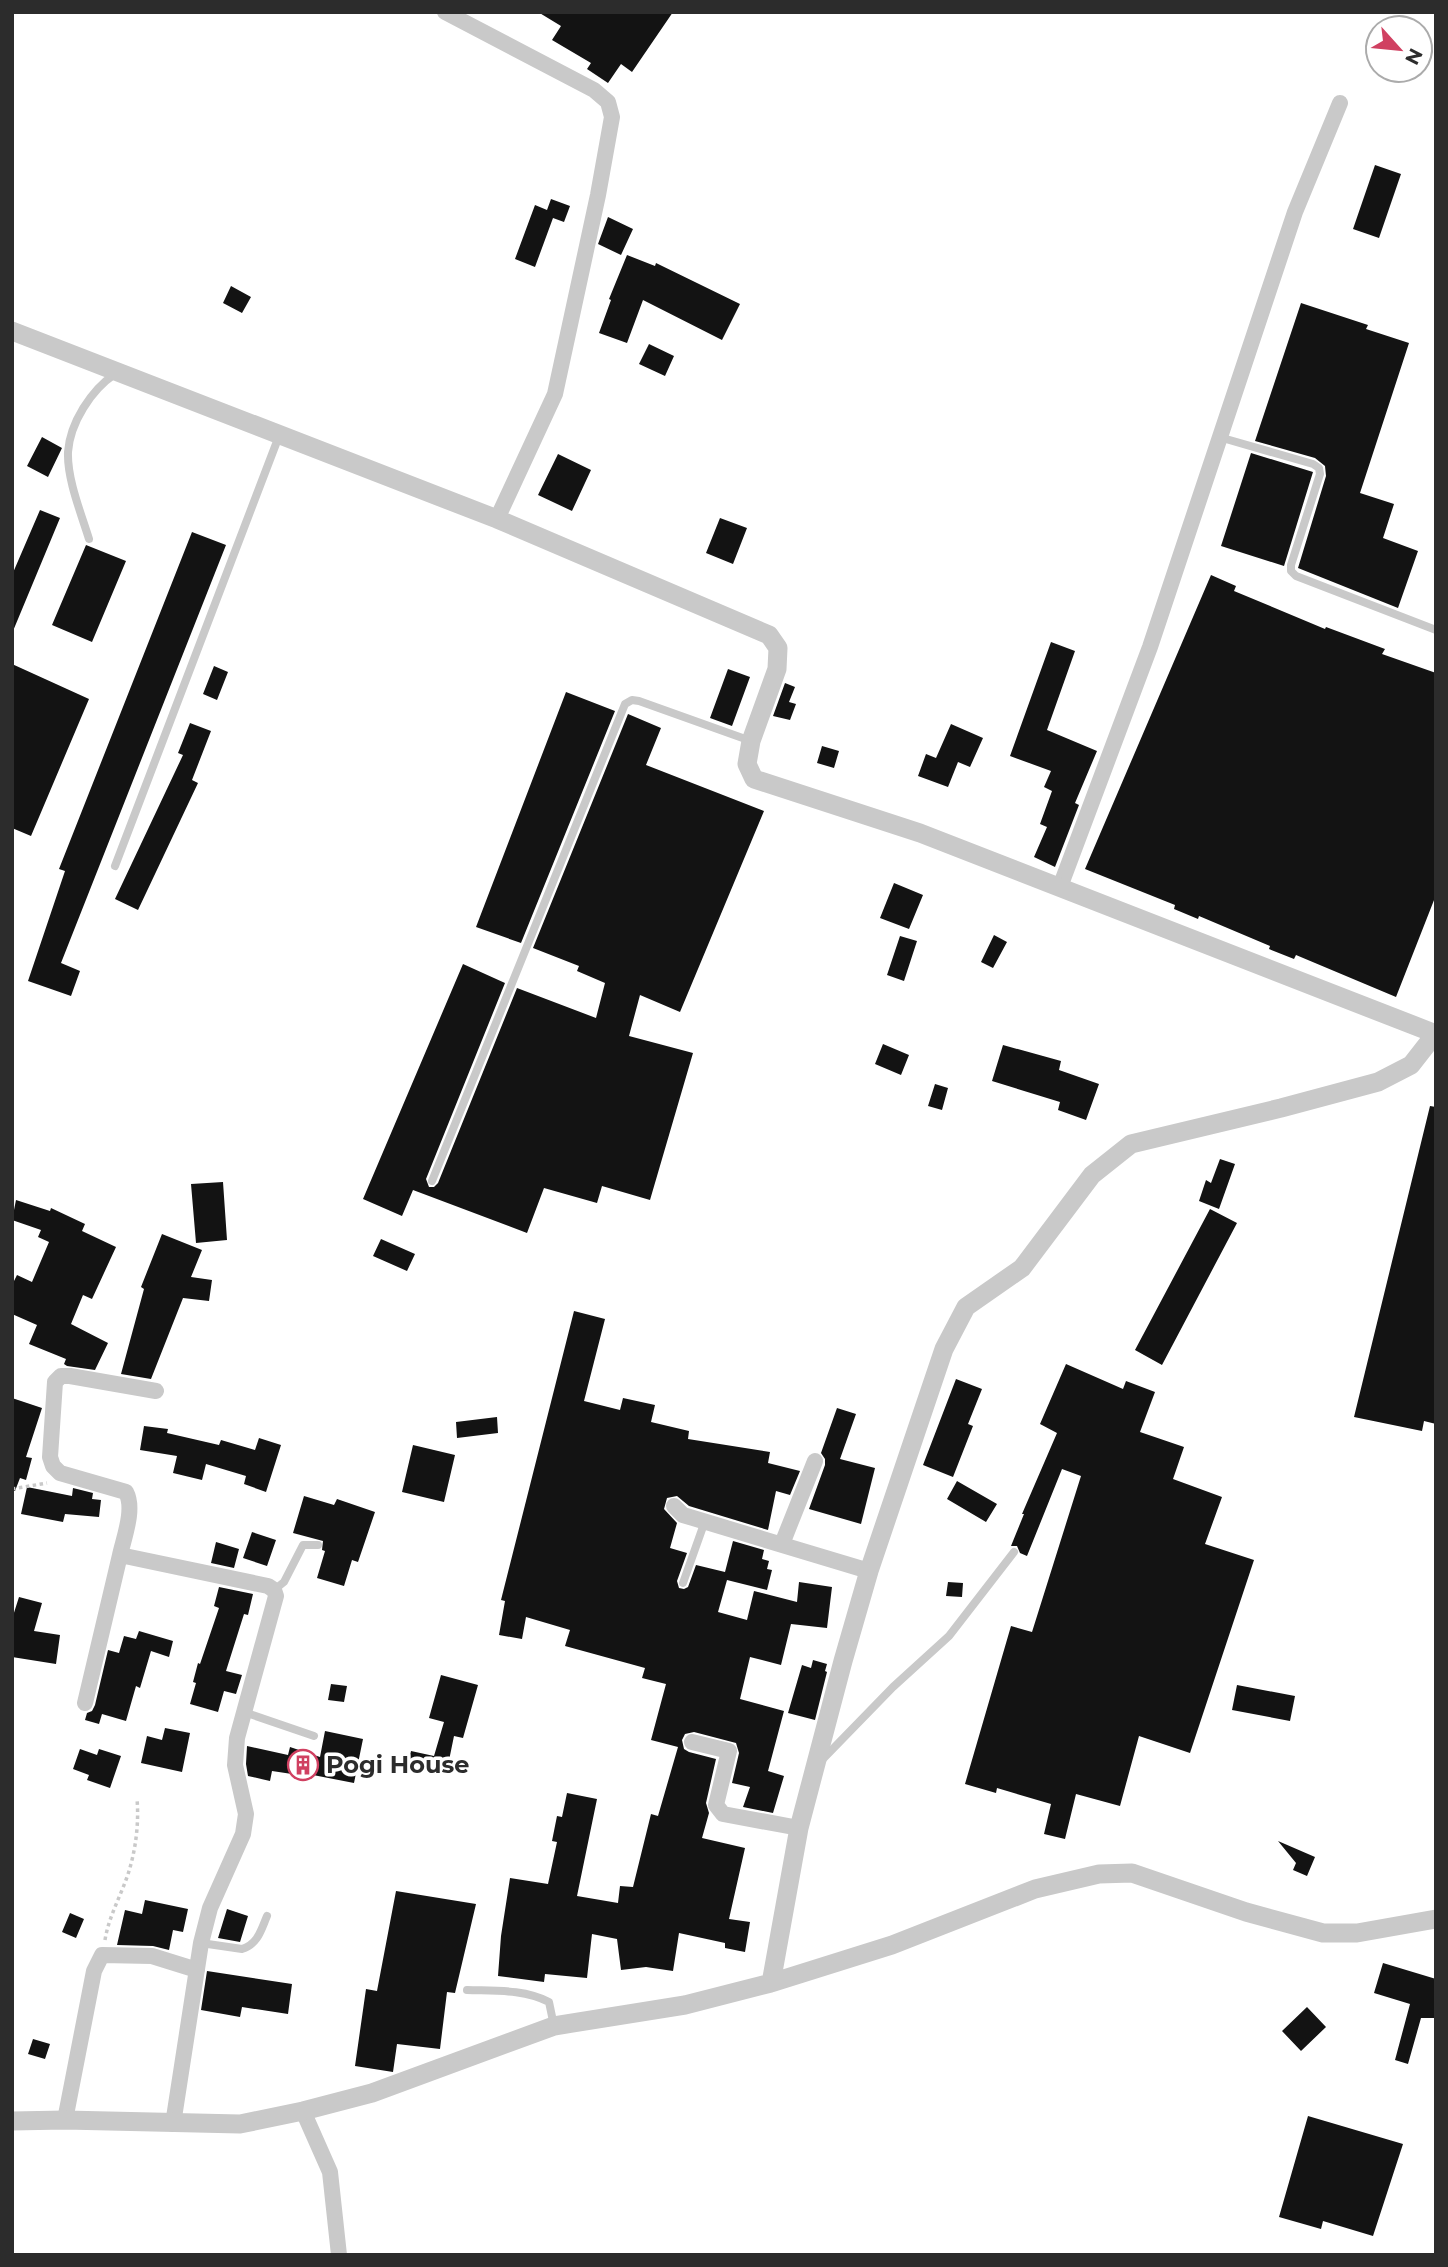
<svg xmlns="http://www.w3.org/2000/svg" width="1448" height="2267" font-family="Montserrat,sans-serif">
<style>
.building{fill:#131313}
.lines{fill:none;stroke-linecap:round;stroke-linejoin:round}
.path{stroke:#c9c9c9;stroke-width:3.5;stroke-dasharray:3.5 3.5;stroke-linecap:butt}
.service{stroke:#c9c9c9;stroke-width:8}
.minor{stroke:#c9c9c9;stroke-width:16}
.tertiary{stroke:#c9c9c9;stroke-width:19}
.labels{text-anchor:middle;stroke-width:7;stroke-linejoin:round;paint-order:stroke}
.poi-label{font-size:24px;font-weight:bold;fill:#2c2c2c;stroke:#fff;text-anchor:start}
</style>
<rect width="100%" height="100%" fill="#fff"/>
<path class="building" d="M538,12H673L632,72L621,64L608,83L587,69L591,63L552,40L561,26Z
M1375,165L1401,174L1379,238L1353,229Z
M551,199L570,206L564,222L553,218L535,267L515,259L535,205L547,210Z
M608,217L633,229L621,255L598,244Z
M627,255L655,266L656,263L740,304L722,340L643,300L627,343L599,333L611,300L609,299Z
M231,286L251,297L242,313L223,303Z
M1301,303L1368,325L1366,329L1409,343L1360,493L1394,504L1383,538L1418,551L1398,608L1298,568L1326,476L1325,466L1315,458L1255,441Z
M649,344L674,356L665,376L639,364Z
M42,437L62,448L48,477L27,466Z
M1251,453L1313,472L1284,566L1221,546Z
M558,454L591,470L572,511L538,495Z
M40,510L60,518L13,631L12,575Z
M720,518L747,528L733,564L706,553Z
M192,532L226,545L61,963L80,971L71,996L28,981L65,871L59,869Z
M86,545L126,561L92,642L52,625Z
M1211,575L1236,586L1234,591L1325,629L1326,627L1385,649L1382,654L1436,673V895L1396,997L1296,955L1294,959L1269,949L1270,946L1199,916L1198,919L1174,909L1175,905L1085,869Z
M1051,642L1075,651L1047,730L1097,751L1075,803L1079,805L1055,867L1034,857L1047,827L1040,824L1052,791L1044,787L1051,771L1010,756Z
M12,664L89,699L31,836L12,828Z
M214,666L228,672L217,700L203,694Z
M728,669L750,677L732,726L710,718Z
M785,683L795,687L789,702L796,704L790,720L773,716Z
M566,692L615,711L521,943L476,927Z
M628,714L661,728L646,765L764,811L680,1012L640,995L629,1036L693,1053L650,1200L602,1186L597,1203L544,1188L527,1233L413,1190L402,1216L363,1199L463,964L505,983L426,1179L429,1187H434L438,1183L517,988L596,1018L605,983L577,971L579,966L533,948Z
M190,723L211,731L192,780L198,783L138,910L115,899L183,755L178,753Z
M951,724L983,738L970,767L958,762L948,787L918,776L926,754L936,758Z
M822,746L839,751L834,768L817,763Z
M894,883L923,895L909,929L880,918Z
M994,935L1007,942L993,968L981,962Z
M900,936L917,941L904,981L887,975Z
M883,1044L909,1055L901,1075L875,1064Z
M1003,1045L1061,1061L1059,1070L1099,1084L1086,1120L1058,1110L1060,1102L992,1081Z
M935,1084L948,1088L942,1110L928,1106Z
M1430,1106L1436,1107V1424L1424,1421L1422,1431L1354,1417Z
M1220,1159L1235,1164L1219,1209L1199,1201L1206,1180L1211,1183Z
M223,1182L227,1240L196,1243L191,1184Z
M16,1200L50,1211L51,1208L85,1224L82,1231L116,1247L92,1299L83,1295L71,1324L108,1343L95,1370L67,1366L64,1364L66,1359L29,1344L37,1325L12,1314V1285L17,1275L32,1282L49,1242L38,1237L41,1230L12,1220Z
M1210,1209L1237,1223L1162,1365L1135,1350Z
M162,1234L202,1250L191,1277L212,1280L209,1301L183,1298L151,1379L121,1374L144,1289L141,1287Z
M381,1239L415,1254L407,1271L373,1256Z
M574,1311L605,1319L584,1401L620,1410L623,1398L655,1405L651,1422L689,1431L688,1439L770,1452L768,1463L800,1471L790,1495L776,1491L768,1530L689,1506L677,1496L667,1498L664,1509L677,1523L670,1548L687,1553L677,1581L679,1588L684,1589L688,1587L696,1565L725,1572L733,1541L764,1550L762,1559L769,1561L767,1569L772,1570L767,1590L727,1580L718,1612L747,1620L754,1591L797,1602L799,1582L832,1587L827,1628L791,1624L781,1665L750,1657L740,1699L784,1711L768,1771L784,1776L773,1813L743,1807L750,1787L732,1783L739,1753L736,1743L694,1732L685,1734L682,1740L684,1749L689,1752L716,1759L706,1803L709,1813L702,1838L745,1848L729,1919L750,1922L745,1952L725,1948V1943L679,1933L673,1971L646,1967L621,1970L617,1939L592,1934L587,1978L545,1974L544,1982L498,1976L501,1936L510,1878L548,1884L557,1842L552,1841L557,1816L562,1817L567,1793L597,1799L577,1896L618,1903L620,1886L633,1887L651,1814L658,1816L678,1747L651,1740L666,1684L642,1678L645,1668L565,1646L570,1630L526,1617L522,1639L499,1635L505,1601L501,1600Z
M1066,1364L1123,1389L1126,1381L1155,1392L1140,1432L1184,1447L1173,1479L1222,1497L1205,1544L1254,1560L1190,1753L1139,1736L1120,1806L1076,1794L1065,1839L1044,1834L1051,1804L997,1788L996,1793L965,1784L1011,1626L1032,1632L1081,1476L1062,1469L1027,1556L1020,1553L1017,1546H1011L1024,1514H1022L1057,1433L1040,1424Z
M956,1379L982,1389L968,1424L973,1426L953,1477L923,1465Z
M12,1398L42,1408L26,1457L32,1458L26,1480L20,1478L15,1491H12Z
M837,1408L856,1414L840,1459L875,1468L861,1524L809,1509L825,1465V1459L821,1453Z
M497,1417L498,1433L457,1438L456,1422Z
M144,1426L168,1429L167,1433L219,1445L221,1440L255,1450L259,1438L281,1445L266,1492L244,1484L246,1476L206,1464L202,1480L173,1473L177,1456L140,1450Z
M413,1445L455,1455L444,1502L402,1492Z
M957,1481L997,1504L986,1522L947,1499Z
M27,1487L72,1496L73,1488L93,1493L92,1499L101,1500L99,1517L65,1514L63,1522L21,1514Z
M304,1496L334,1505L337,1499L375,1512L358,1562L352,1560L344,1586L317,1578L325,1551L322,1550L323,1541L293,1533Z
M252,1532L276,1540L267,1566L243,1558Z
M216,1542L239,1549L234,1568L211,1563Z
M948,1582L963,1583L962,1597L946,1596Z
M219,1587L253,1594L248,1615L244,1614L226,1671L242,1675L236,1694L224,1691L218,1712L190,1704L196,1683L193,1682L198,1663L200,1664L219,1608L214,1606Z
M19,1597L42,1603L34,1631L60,1635L56,1664L12,1657V1619Z
M139,1631L173,1641L169,1657L151,1651L140,1688L136,1686L126,1721L102,1714L99,1724L85,1720L87,1713L92,1711L95,1705L108,1650L119,1653L124,1636L136,1639Z
M813,1660L827,1664L825,1671L827,1672L815,1720L788,1713L802,1665L811,1668Z
M441,1675L478,1685L463,1738L454,1736L446,1775L408,1766L411,1751L434,1756L444,1722L429,1718Z
M331,1684L347,1686L344,1702L328,1700Z
M1237,1685L1295,1696L1290,1721L1232,1710Z
M165,1728L190,1733L182,1772L141,1763L147,1736L162,1740Z
M325,1731L363,1739L354,1783L313,1775L312,1777L272,1771L270,1781L248,1776L246,1764L247,1746L288,1755L290,1747L320,1757Z
M80,1749L97,1755L99,1749L121,1756L110,1788L87,1780L89,1775L73,1769Z
M1278,1841L1315,1857L1307,1876L1293,1870L1296,1863Z
M396,1891L476,1904L455,1993L447,1992L440,2049L397,2044L393,2072L355,2066L366,1989L377,1991Z
M145,1900L188,1909L183,1932L173,1930L169,1950L153,1946L117,1945L125,1910L142,1914Z
M227,1909L248,1916L240,1942L218,1938Z
M70,1913L84,1919L76,1938L62,1932Z
M1383,1963L1436,1979V2018H1421L1408,2064L1395,2060L1410,2004L1374,1993Z
M207,1971L292,1984L288,2014L242,2007L240,2017L201,2010Z
M1307,2007L1326,2027L1301,2051L1282,2031Z
M33,2039L50,2044L45,2059L28,2054Z
M1308,2116L1403,2144L1373,2236L1323,2221L1321,2229L1279,2217Z"/>
<g class="lines">
<path class="path" d="M12,1489L47,1483
M105,1940C109,1915 122,1894 129,1871C136,1848 139,1822 137,1799"/>
<path class="service" d="M1219,437L1313,464L1319,468L1320,474L1291,565V571L1296,576L1436,630
M89,539C81,513 67,479 68,452C70,423 91,390 115,374
M115,866L279,436
M432,1181L625,704L632,700L639,701L751,741
M683,1583L705,1521
M274,1590L284,1582L303,1545H318
M244,1712L314,1736
M821,1761L893,1687L949,1636L1014,1552
M201,1943L242,1949C258,1944 261,1930 267,1916
M467,1990C495,1991 524,1989 549,2002L554,2026"/>
<path class="minor" d="M445,12L594,90L608,102L612,117L598,195L555,394L497,519
M1060,887L1150,647L1295,212L1340,103
M156,1391L70,1376H61L55,1382L50,1457L53,1466L60,1473L126,1492C135,1509 124,1537 120,1555L268,1586L274,1590L276,1596L237,1738L235,1765L246,1814L243,1834L210,1908L201,1943L173,2124
M674,1506L683,1515L869,1571
M782,1544L815,1461
M85,1703L120,1555
M692,1742L729,1751L716,1805L723,1814L799,1828
M303,2111L330,2172L339,2255
M65,2120L94,1971L102,1955L152,1956L197,1970"/>
<path class="tertiary" d="M12,331L497,519L769,635L778,648L777,669L751,741L747,764L754,779L920,833L1436,1034
M771,1983L799,1828L843,1661L869,1571L944,1349L966,1307L1022,1268L1092,1175L1131,1144L1281,1108L1378,1082L1411,1065L1436,1033
M12,2121L65,2120L240,2124L303,2111L372,2093L554,2026L685,2005L771,1983L892,1945L1035,1889L1099,1874L1132,1873L1246,1912L1323,1933H1357L1436,1919"/>
</g>
<defs>
<g id="building-ring" transform="scale(1.575)"><circle r="9.5" fill="#fff" stroke="#d04061" stroke-width="1.5"/><path d="M-4-6H4V6H1V3H-1V6H-4ZM-2.5-4.3h1.7v1.8h-1.7ZM.8-4.3h1.7v1.8H.8ZM-2.5-1h1.7V.8h-1.7ZM.8-1h1.7V.8H.8Z" fill="#d04061"/></g>
</defs>
<g fill-rule="evenodd">
<use href="#building-ring" x="303" y="1765"/>
</g>
<g class="labels">
<g class="poi-label">
<text x="326" y="1773">Pogi House</text>
</g>
</g>
<rect width="1448" height="2267" fill="none" stroke="#2c2c2c" stroke-width="28"/>
<g transform="translate(1399 49) rotate(117)"><circle r="33" fill="#ffffff" stroke="#ababab" stroke-width="2"/>
<path d="M0-5L12 26L0 18L-12 26Z" fill="#d04061"/>
<text y="-10" font-size="19" font-weight="bold" text-anchor="middle" fill="#2c2c2c">N</text>
</g>
</svg>
